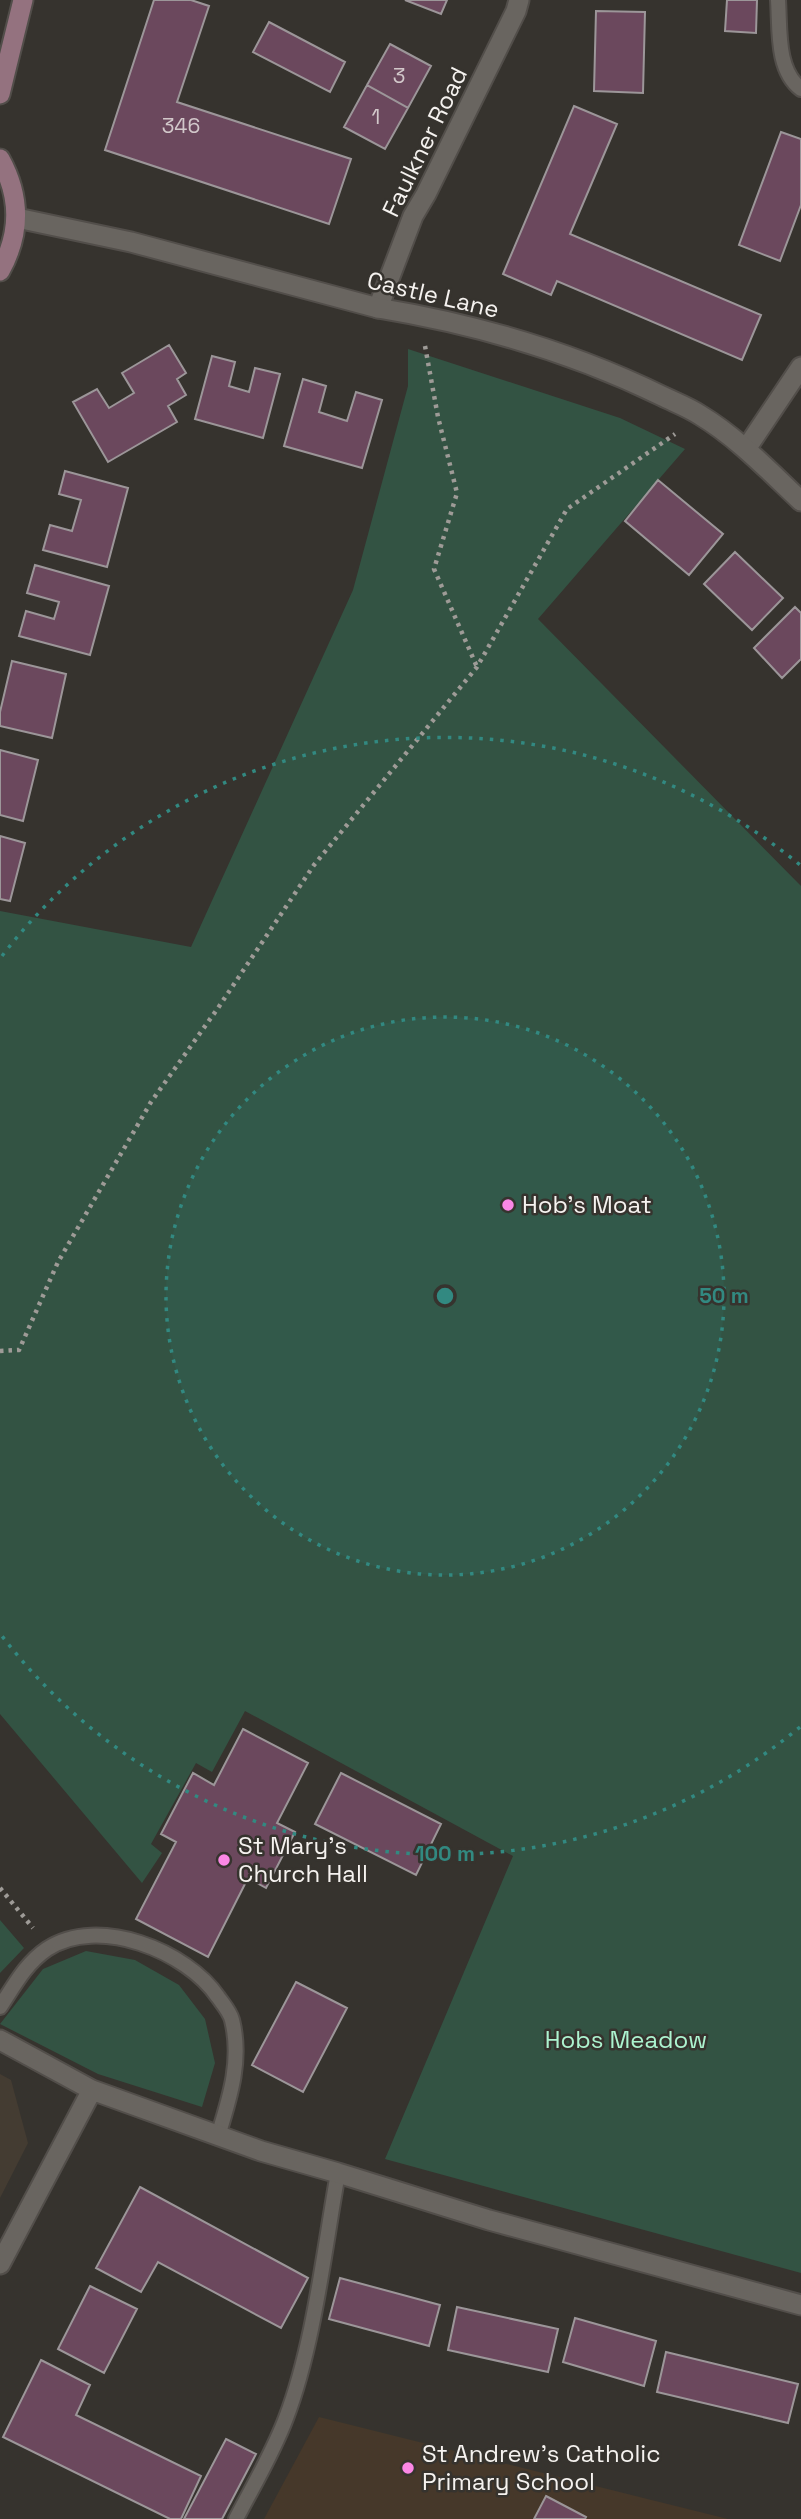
<svg xmlns="http://www.w3.org/2000/svg" width="801" height="2519" font-family="'Space Grotesk',sans-serif">
<style>
.built{fill:#443c32}
.education{fill:#46382a}
.green{fill:#335343}
.building{fill:#6b485d;stroke:#9c9699;stroke-width:2}
.lines{fill:none;stroke-linecap:round;stroke-linejoin:round}
.service-casing{stroke:#524e4a;stroke-width:18}
.minor-casing{stroke:#524e4a;stroke-width:23}
.tertiary-casing{stroke:#524e4a;stroke-width:23}
.secondary-casing{stroke:#524e4a;stroke-width:23}
.path{stroke:#9e9b97;stroke-width:4.5;stroke-dasharray:3.5 5;stroke-linecap:butt}
.service{stroke:#696560;stroke-width:14}
.minor{stroke:#696560;stroke-width:19}
.tertiary{stroke:#696560;stroke-width:19}
.secondary{stroke:#94727f;stroke-width:19}
.ring{fill:none;stroke:#328981;stroke-width:3.5;stroke-dasharray:3.5 7}
.poi-dot{fill:#fb87e5;stroke:#36332e;stroke-width:2.5}
.labels{text-anchor:middle;stroke-width:5;stroke-linejoin:round;paint-order:stroke}
.number-label{font-size:21px;fill:#d2c8ca}
.street-label{font-size:24px;fill:#f5f2ef;stroke:#36332e}
.poi-label{font-size:24px;fill:#f5f2ef;stroke:#36332e;text-anchor:start}
.park-label{font-size:24px;fill:#acf3cf;stroke:#36332e}
.centre{fill:#328981;stroke:#36332e;stroke-width:3.5}
.ring-label{font-size:21px;text-anchor:middle;font-weight:bold;fill:#328981;stroke:#36332e;stroke-width:5;stroke-linejoin:round;paint-order:stroke}
</style>
<rect width="100%" height="100%" fill="#36332e"/>
<path class="built" d="M0,2074L11,2080L28,2143L0,2198Z"/>
<path class="education" d="M319,2417L728,2519H264Z"/>
<path class="green" d="M408,349L620,418L685,449L538,619L801,886V2273L385,2159L513,1856L245,1711L212,1772L196,1763L151,1844L162,1853L142,1883L0,1714V911L191,947L353,590L408,386Z
M0,1920L24,1948L0,1973Z
M86,1951L135,1960L179,1985L205,2019L215,2063L202,2107L98,2074L0,2024L43,1969Z"/>
<path class="building" d="M154,0H191L209,6L177,102L351,159L329,224L105,150Z
M405,0H447L441,14Z
M727,0H757L756,33L725,31Z
M596,11L645,12L643,93L594,91Z
M269,22L345,62L330,92L253,52Z
M390,44L431,66L408,108L367,85Z
M367,85L408,108L385,149L344,127Z
M574,106L617,124L570,234L761,315L742,360L557,281L551,295L503,274Z
M781,132L801,139V205L780,261L739,245Z
M169,345L186,373L177,379L186,395L168,406L177,422L108,462L73,402L97,389L109,408L134,393L122,373Z
M212,356L235,362L229,386L249,392L255,368L280,374L263,438L195,419Z
M303,379L326,386L319,412L347,421L356,392L382,400L362,468L284,446Z
M65,471L128,488L107,567L43,550L50,525L72,531L81,500L59,494Z
M658,480L723,534L689,575L625,521Z
M735,552L783,598L752,630L704,584Z
M35,565L109,586L90,655L19,636L26,611L54,619L59,602L27,593Z
M795,607L801,613V659L782,678L754,648Z
M12,661L66,674L52,738L0,726V712Z
M0,750L38,760L23,821L0,815Z
M0,836L25,843L10,901L0,899Z
M243,1729L308,1763L277,1823L295,1832L266,1888L248,1878L208,1957L136,1919L176,1842L161,1834L193,1773L214,1785Z
M341,1773L441,1824L416,1875L315,1824Z
M296,1982L347,2008L303,2092L252,2065Z
M140,2187L308,2278L281,2328L158,2262L141,2292L96,2268Z
M340,2278L440,2305L429,2346L329,2319Z
M90,2286L137,2309L104,2373L58,2349Z
M457,2307L558,2329L548,2372L448,2350Z
M575,2318L656,2341L644,2386L563,2362Z
M666,2352L798,2384L788,2423L657,2392Z
M41,2360L90,2385L76,2415L201,2476L181,2519H170L3,2437Z
M226,2439L256,2454L222,2519H184Z
M546,2496L586,2517L585,2519H534Z"/>
<g class="lines">
<g class="service-casing">
<path id="service" d="M778,0C780,29 776,70 801,89
M0,2007C14,1986 25,1964 47,1949C98,1915 187,1951 218,1997C223,2004 230,2012 232,2020C242,2060 230,2097 218,2136
M236,2519C253,2486 273,2453 286,2418C314,2345 324,2250 338,2173"/>
</g>
<g class="minor-casing">
<path id="minor" d="M378,308L413,216L426,194L516,11L519,0
M746,449L801,367
M0,2040L92,2090L261,2151L338,2173L489,2220L801,2305
M0,2264L92,2090"/>
</g>
<g class="tertiary-casing">
<path id="tertiary" d="M17,218L131,242L378,308C475,324 574,353 662,396C674,402 688,407 700,415C738,438 769,471 801,501"/>
</g>
<g class="secondary-casing">
<path id="secondary" d="M0,94L23,0
M0,159C21,197 21,233 0,271"/>
</g>
<path class="path" d="M425,346L438,417L457,493L434,569L477,667
M0,1351L19,1350L58,1262L151,1102L218,1008L314,865L477,667L567,509L675,434
M0,1888L33,1928"/>
<use href="#service" class="service"/>
<use href="#minor" class="minor"/>
<use href="#tertiary" class="tertiary"/>
<use href="#secondary" class="secondary"/>
</g>
<circle cx="445" cy="1296" r="279" fill="#328981" fill-opacity=".12"/>
<g class="ring">
<circle cx="445" cy="1296" r="279"/>
<path d="M800 1727A558 558 0 0 1 2 1636M2 956A558 558 0 0 1 800 865"/>
</g>
<g class="poi-dot">
<circle cx="508" cy="1205" r="7"/>
<circle cx="224" cy="1860" r="7"/>
<circle cx="408" cy="2468" r="7"/>
</g>
<g class="labels">
<g class="number-label">
<text x="399" y="83">3</text>
<text x="376" y="124">1</text>
<text x="181" y="133">346</text>
</g>
<g class="street-label">
<text transform="translate(425 142) rotate(-64)" y="8">Faulkner Road</text>
<text transform="translate(433 295) rotate(13)" y="8">Castle Lane</text>
</g>
<g class="poi-label">
<text x="522" y="1213">Hob's Moat</text>
<text x="238" y="1854">St Mary's<tspan x="238" dy="28">Church Hall</tspan></text>
<text x="422" y="2462">St Andrew's Catholic<tspan x="422" dy="28">Primary School</tspan></text>
</g>
<g class="park-label">
<text x="626" y="2048">Hobs Meadow</text>
</g>
</g>
<circle cx="445" cy="1296" r="10" class="centre"/>
<g class="ring-label">
<text x="724" y="1303">50 m</text>
<text x="445" y="1861">100 m</text>
</g>
</svg>
